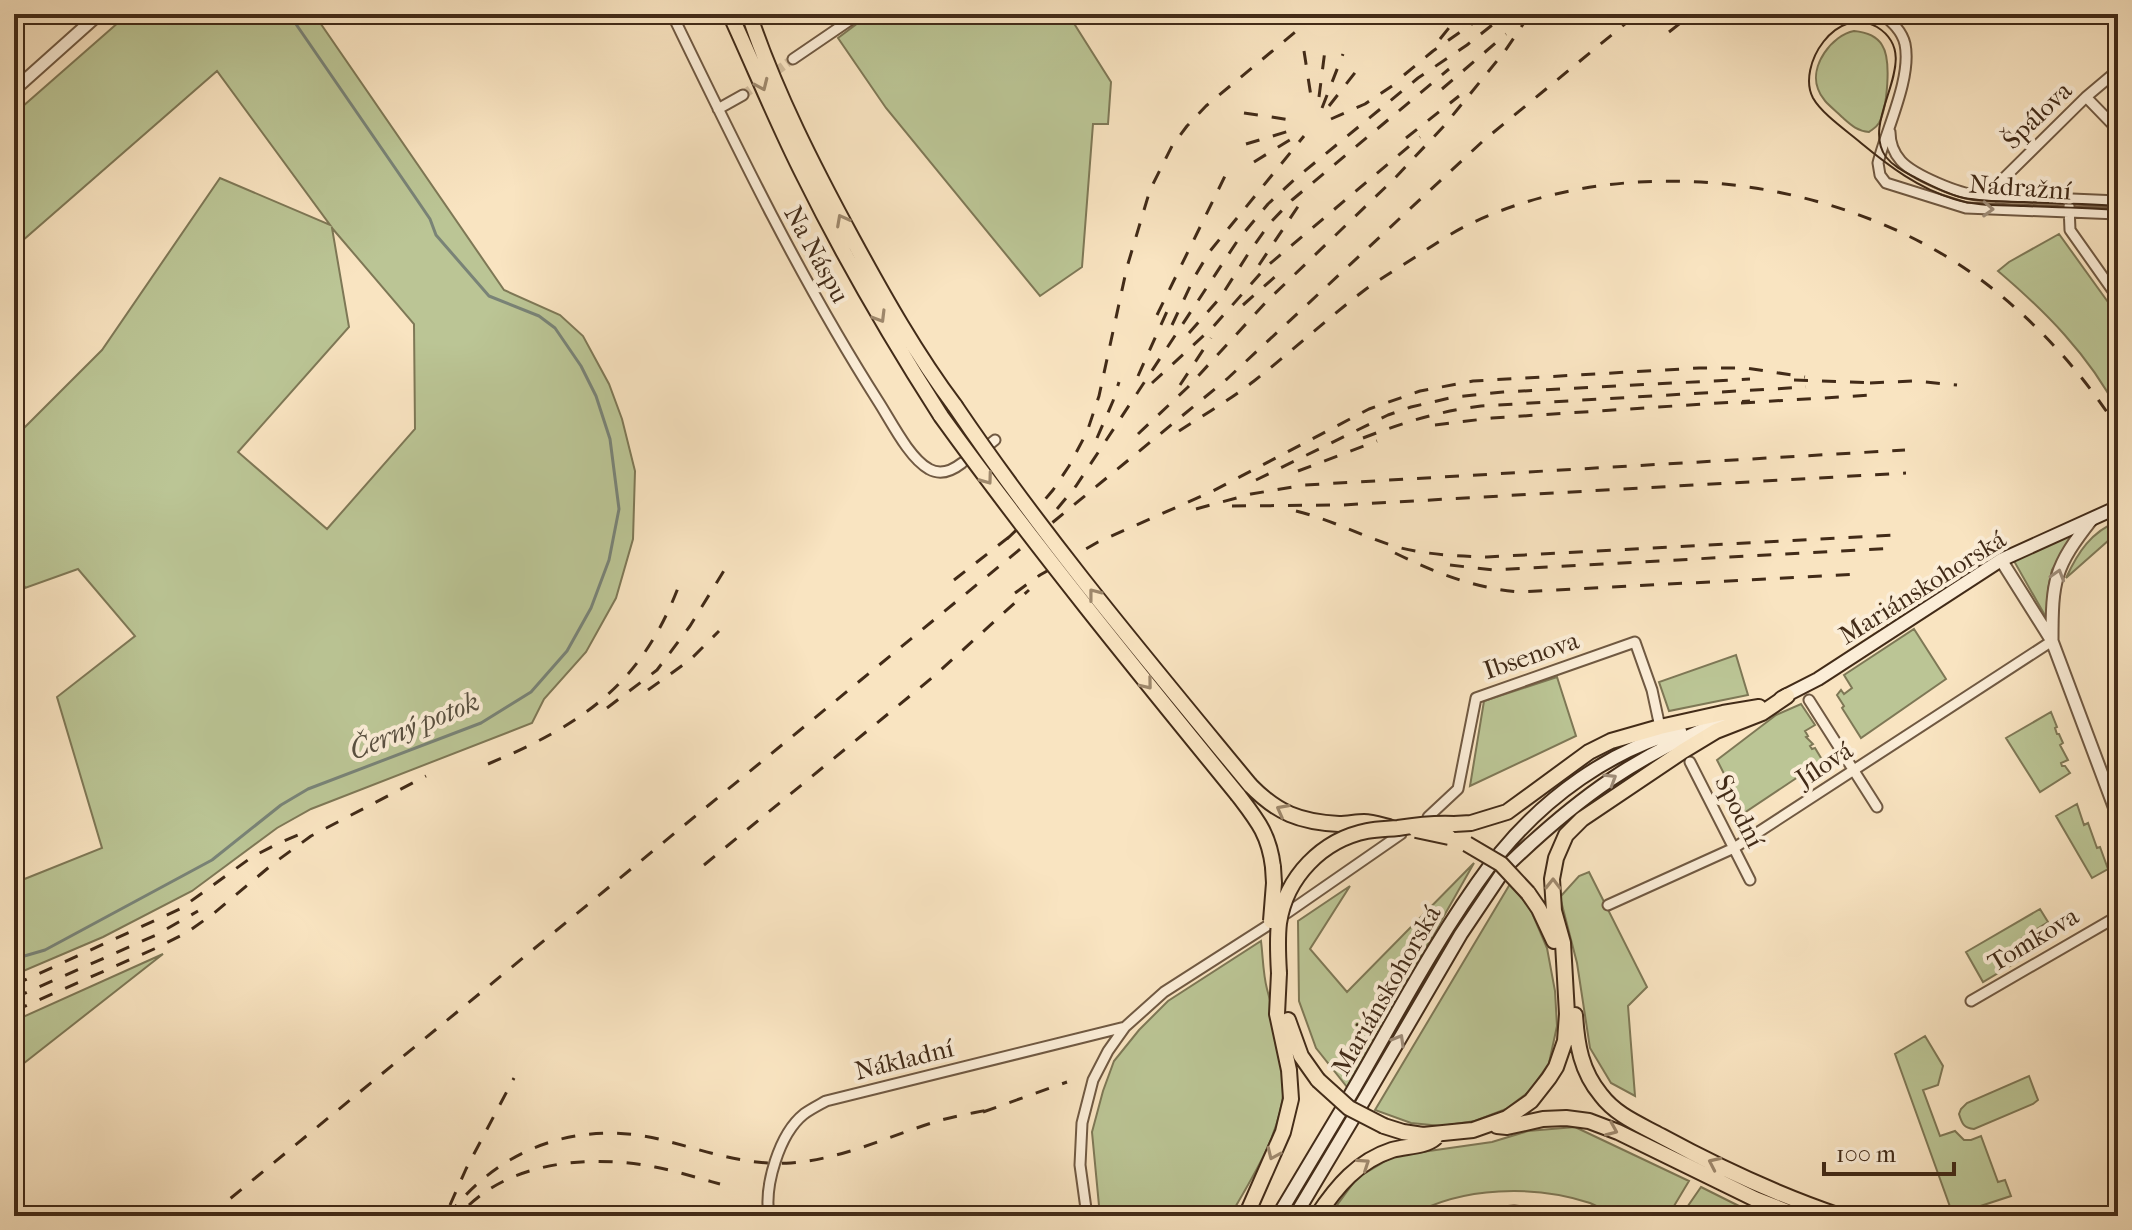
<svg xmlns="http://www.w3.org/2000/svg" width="2132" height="1230" font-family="'IM FELL French Canon',serif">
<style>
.green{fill:#bbc595;stroke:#7e7856;stroke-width:2;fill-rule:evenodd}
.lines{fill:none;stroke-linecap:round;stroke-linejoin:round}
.stream{stroke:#798377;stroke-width:3}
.minor-tunnel{stroke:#d4bf9f;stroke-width:9;stroke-dasharray:9 4.5;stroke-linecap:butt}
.minor-casing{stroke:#705942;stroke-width:13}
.tertiary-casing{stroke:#705942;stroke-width:15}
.secondary-casing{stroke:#422b18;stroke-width:16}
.trunk-casing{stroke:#422b18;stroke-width:18}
.minor{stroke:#fbedd7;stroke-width:9}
.tertiary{stroke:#fbedd7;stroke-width:11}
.secondary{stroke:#fbedd7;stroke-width:12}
.trunk{stroke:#f9e4c1;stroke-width:14}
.tram{stroke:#422b18;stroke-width:2}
.rail{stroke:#422b18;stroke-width:3;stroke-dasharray:14 14;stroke-linecap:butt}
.trunk-bridge-casing{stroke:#422b18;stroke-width:18;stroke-linecap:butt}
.trunk-bridge{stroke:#f9e4c1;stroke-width:14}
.oneway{stroke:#9e886c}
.oneway2{stroke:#9e8c78}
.labels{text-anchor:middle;stroke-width:8;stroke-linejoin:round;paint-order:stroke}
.street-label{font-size:26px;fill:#422b18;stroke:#fbedd7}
.water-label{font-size:28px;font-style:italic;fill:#595040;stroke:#fbedd7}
</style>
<rect width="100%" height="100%" fill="#f9e4c1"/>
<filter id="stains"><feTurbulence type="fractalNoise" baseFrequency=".0025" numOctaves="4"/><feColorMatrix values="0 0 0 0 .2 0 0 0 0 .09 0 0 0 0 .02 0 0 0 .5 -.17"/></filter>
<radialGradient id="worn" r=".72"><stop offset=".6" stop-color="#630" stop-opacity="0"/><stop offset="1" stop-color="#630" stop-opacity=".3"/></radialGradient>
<path class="green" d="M128,14H314L504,290L560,315L583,336L609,384L622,419L635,471L633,539L616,598L586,652L544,699L532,723L311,809L277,828L192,891L103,937L14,975V873L22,880L102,848L57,697L135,636L78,569L25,588L14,557V438L102,350L220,178L330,225L217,71L14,248V114ZM332,228L414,324L415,429L327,529L238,452L349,327Z
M870,14H1068L1111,82L1108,124H1093L1082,267L1040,296L886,108L838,38Z
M1854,31C1865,32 1876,35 1882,45C1892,60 1887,108 1879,123C1876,128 1873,129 1869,132C1857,131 1851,125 1842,117C1833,108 1822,101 1818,89C1809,66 1832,35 1854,31Z
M2059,234L2118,316V411C2089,355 2045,311 1998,271L2009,262Z
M2118,521V532L2066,578C2078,552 2091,532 2118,521Z
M2071,534L2073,536L2052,570L2048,589L2047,619L2014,561Z
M1914,629L1946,679L1861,738L1842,708L1844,706L1837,695L1841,690L1844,694L1852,688L1844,675Z
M1736,655L1748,695L1669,711L1659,682Z
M1557,677L1576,736L1470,786L1484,701Z
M1801,704L1815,725L1805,731L1808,736L1806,737L1813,744L1810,746L1812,749L1815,748L1824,763L1806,775L1804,773L1744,813L1717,760L1776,715Z
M2051,712L2057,727L2055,728L2057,734H2059L2063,743L2060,745L2068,760L2061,763L2062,766H2065L2070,773L2040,792L2006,738Z
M2077,804L2084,825L2088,823L2097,848L2100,847L2108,869L2092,878L2056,816Z
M1474,863L1347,1087L1316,1048L1299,1001L1298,921L1350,886L1310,949L1347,992Z
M1589,872L1647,987L1628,1006L1635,1096L1611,1083L1590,1048L1577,963L1560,897L1579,876Z
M1510,884L1530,908L1547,948L1555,991L1557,1026L1549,1063L1530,1091L1506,1109L1475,1121L1441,1126L1411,1123L1375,1110Z
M2040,909L2048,922L2021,939L2030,954L1983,982L1966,952Z
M1261,941C1263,957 1263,974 1267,989C1275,1019 1286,1055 1284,1086C1281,1134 1253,1176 1230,1216H1100L1092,1132L1103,1091L1114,1061L1139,1030L1168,1001Z
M163,954L14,1071V1021Z
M1925,1036L1943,1066L1938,1085L1923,1090L1940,1136L1955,1131L1964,1140H1971L1981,1136L1998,1182L2005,1180L2011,1196L1953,1215L1895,1054Z
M2029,1076L2038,1100L2033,1104L1974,1129C1964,1128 1962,1124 1959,1114L1961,1109L1967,1103Z
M1575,1127L1689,1181L1668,1216C1653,1216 1634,1219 1619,1216C1609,1214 1600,1207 1590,1203C1535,1185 1462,1186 1410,1216H1329L1357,1178L1394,1156L1492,1142L1528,1131Z
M1701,1187L1759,1216H1681Z"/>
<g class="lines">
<path class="stream" d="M14,959L45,950L212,860L281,805L308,789L481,723L531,692L567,651L591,608L609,560L619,509L610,439L596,396L581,366L555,328L539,316L489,296L436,235L430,219L413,194L289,14"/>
<path class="minor-tunnel" d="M743,95L793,59"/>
<g class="minor-casing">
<path id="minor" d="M672,14C736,146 799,277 878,401C891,421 909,458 929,469C941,476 953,470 962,463
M1882,14C1892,22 1902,31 1905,44C1912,78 1886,130 1878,163L1880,175L1886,183L1966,208L2118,214
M793,59L859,14
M2086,97L2118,130
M718,109L743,95
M1890,132C1890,143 1893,152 1901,161C1914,175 1959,194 1978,195L2118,201
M1996,196L1997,186L2003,179L2086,97L2118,70
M2069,206L2070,230L2118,298
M990,444L995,440
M1809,700L1877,807
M1690,762L1750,880
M1428,817L1458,789L1476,698L1635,642L1652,690L1660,727
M1608,905L1734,848L2052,641
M1287,913L1401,834
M1971,1001L2118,916
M769,1216C764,1186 779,1134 804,1114C811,1109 819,1105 826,1101L1125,1027
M1087,1216L1080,1165L1082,1123L1093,1080L1108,1051L1125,1027L1164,992L1267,926"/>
</g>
<g class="tertiary-casing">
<path id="tertiary" d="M14,90L99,14
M2001,560L2052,641L2118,817
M2052,641C2052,580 2054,567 2092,519
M1470,1216L1514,1212L1554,1216"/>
</g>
<g class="secondary-casing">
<path id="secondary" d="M1781,698L1818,679L2001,560L2118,507
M1500,853C1546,797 1609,751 1680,731
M1511,862C1578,798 1639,753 1727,720
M1348,1099C1394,1020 1436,938 1491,864
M1360,1107L1461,934L1502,873
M1278,1216L1342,1109
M1295,1216L1354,1117"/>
</g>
<g class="trunk-casing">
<path id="trunk" d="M730,14C755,68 777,123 804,176C845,259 891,338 941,416
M749,14C775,92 814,168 853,240C884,297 916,354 955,406
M1250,785C1277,813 1300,822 1339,824C1348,824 1356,822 1364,822C1372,822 1381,825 1389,827
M1238,795C1257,820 1269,834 1273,867
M1454,824L1471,823L1507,812L1589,752L1611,741L1660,727L1723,713L1759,707
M1528,893L1539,909L1554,941
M1575,1015C1577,1045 1581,1071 1601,1095C1616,1115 1639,1124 1661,1136C1718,1167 1778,1195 1840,1216
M1288,1020L1301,1056L1318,1080
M1384,1126L1403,1132L1423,1135L1473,1130L1507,1118L1531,1101L1549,1078L1556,1067L1565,1041L1567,1014L1563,943L1554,911L1552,879L1556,858L1566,835L1582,819L1683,751L1716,731L1762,713L1787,696
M1497,1126L1507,1127L1543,1119L1566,1118L1589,1121L1618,1132L1755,1199L1798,1216
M1246,1216L1283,1132L1291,1099L1289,1070L1277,1014L1279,973
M1317,1216C1337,1186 1358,1161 1392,1150C1405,1146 1425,1147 1435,1138"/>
</g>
<use href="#minor" class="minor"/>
<use href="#tertiary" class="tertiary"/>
<use href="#secondary" class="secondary"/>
<use href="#trunk" class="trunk"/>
<path class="tram" d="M2118,206C2086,204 2053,203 2021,202C2001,201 1980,202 1960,197C1945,193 1930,185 1916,178C1905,172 1894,167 1886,157C1858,118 1927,58 1877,27C1837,3 1796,66 1813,98C1822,114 1847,131 1861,143C1890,167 1918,188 1954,199C1976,206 1999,205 2021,206C2053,207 2086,208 2118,210"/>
<path class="rail" d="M1669,32L1692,14
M14,35L30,14
M1440,39L1460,14
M1304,51L1312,103
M1404,75L1433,51L1486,14
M1442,89L1506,34
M1319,97L1325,50
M1329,106L1361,65
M1322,108L1343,54
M1244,113L1298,121
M1331,119L1365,104L1392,86
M1406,138L1459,96
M1246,144L1296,129
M1254,162L1301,133
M1259,265L1299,205
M1243,305L1285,268
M1157,315L1226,174
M1172,325L1195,276L1210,251L1304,136
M1189,333L1220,298L1250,251L1270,223L1292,200L1449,69
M1138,376L1169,307
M1794,380L1878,383
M1152,383L1213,327L1266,267L1420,137
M1870,383L1914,381L1957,385
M1180,385L1211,338
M1741,403L1872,395
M1435,425L1492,418L1750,401
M1179,431C1204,415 1231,399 1254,381C1292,351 1328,318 1366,289C1383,277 1400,267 1417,256C1435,244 1454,231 1474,222C1614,157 1794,173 1928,246C2003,286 2073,357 2118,429
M1138,434L1188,387L1267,301L1394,179L1444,126L1505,51L1530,14
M1097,438L1113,401L1119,382
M1363,438C1402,423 1439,411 1481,406L1806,387
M1298,471L1377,441
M1256,480L1388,415L1411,407L1454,397L1503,392L1750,379
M1232,506L1342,505L1906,473
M1057,509L1076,486L1238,240L1268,204L1295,179L1418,78L1467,45L1506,14
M1196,509L1251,494L1305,485L1905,450
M1296,511C1333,520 1365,538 1401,548C1430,555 1459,556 1487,557L1896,535
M1007,539L1030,517L1053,490L1069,466L1087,432L1099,396L1127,267L1150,190L1172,146L1187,126L1206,106L1317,14
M1395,553C1436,573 1474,588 1519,592L1859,574
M1450,565L1493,570L1896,548
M954,580L1014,533
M1015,593L1040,575L1098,542L1213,491L1369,409L1420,391L1473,381L1699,368H1746L1805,377
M648,690L690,660L719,631
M607,708L657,670L690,626L725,569
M488,764C581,725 640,686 678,588
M704,865L933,677L1029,590
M14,985L180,909L252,857L279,843L303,833
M14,998L156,935L198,911
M14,1011L154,949L186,933L213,914L274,863L311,836L426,776
M983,1112L1067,1082
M450,1205L466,1169L514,1078
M469,1205C517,1160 593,1155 655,1167C676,1171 698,1178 720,1184
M209,1216L1227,379L1483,141L1637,14
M448,1216C499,1148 577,1120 659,1139C703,1150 745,1166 791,1163C843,1159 889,1136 938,1121C955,1116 974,1113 992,1109"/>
<g class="trunk-bridge-casing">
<path id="trunk-bridge" d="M955,406C1045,539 1148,661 1250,785
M941,416C1035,546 1136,670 1238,795
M1416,830L1449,837
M1467,844L1501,864L1528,893
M1271,921L1274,883L1273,867
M1279,973C1278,956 1277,940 1279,923C1286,877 1322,840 1367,831C1378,829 1388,829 1398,828C1417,825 1434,823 1454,824
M1318,1080L1349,1108L1384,1126"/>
</g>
<use href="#trunk-bridge" class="trunk-bridge"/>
</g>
<defs><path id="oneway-chevron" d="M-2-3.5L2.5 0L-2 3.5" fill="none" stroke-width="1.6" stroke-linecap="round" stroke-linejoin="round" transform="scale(2)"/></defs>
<g class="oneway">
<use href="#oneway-chevron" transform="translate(762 85) rotate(66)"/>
<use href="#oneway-chevron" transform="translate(842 220) rotate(-118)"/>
<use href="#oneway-chevron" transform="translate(880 317) rotate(59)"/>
<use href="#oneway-chevron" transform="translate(987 479) rotate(54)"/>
<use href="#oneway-chevron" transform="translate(1094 594) rotate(-128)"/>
<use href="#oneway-chevron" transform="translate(1147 684) rotate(51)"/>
<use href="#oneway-chevron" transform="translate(1282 810) rotate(-152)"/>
<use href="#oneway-chevron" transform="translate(1553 884) rotate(-89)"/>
<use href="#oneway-chevron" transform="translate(1612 1130) rotate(23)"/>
<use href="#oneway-chevron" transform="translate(1273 1154) rotate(114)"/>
<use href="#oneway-chevron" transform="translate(1714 1163) rotate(-155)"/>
<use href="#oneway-chevron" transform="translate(1364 1164) rotate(-34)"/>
</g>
<g class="oneway2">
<use href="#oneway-chevron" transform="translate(1988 209) rotate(2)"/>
<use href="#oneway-chevron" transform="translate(2058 575) rotate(-73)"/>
<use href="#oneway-chevron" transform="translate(1611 779) rotate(-32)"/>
<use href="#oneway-chevron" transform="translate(1399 1040) rotate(-60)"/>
</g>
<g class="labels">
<g class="street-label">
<text transform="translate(2037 115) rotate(-44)" y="9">Špálova</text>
<text transform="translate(2020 187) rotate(4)" y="9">Nádražní</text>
<text transform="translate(817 254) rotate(61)" y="9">Na Náspu</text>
<text transform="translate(1922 587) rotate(-32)" y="9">Mariánskohorská</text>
<text transform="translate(1531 655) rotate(-19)" y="9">Ibsenova</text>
<text transform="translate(1824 764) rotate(-33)" y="9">Jílová</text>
<text transform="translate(1740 811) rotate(63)" y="9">Spodní</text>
<text transform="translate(2033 939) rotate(-31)" y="9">Tomkova</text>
<text transform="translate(1386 990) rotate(-60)" y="9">Mariánskohorská</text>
<text transform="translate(904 1059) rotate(-14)" y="9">Nákladní</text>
</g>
<g class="water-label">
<text transform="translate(414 725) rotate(-22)" y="10">Černý potok</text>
</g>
</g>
<rect width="2132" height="1230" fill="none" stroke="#f9e4c1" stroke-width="48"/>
<rect x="16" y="16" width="2100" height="1198" fill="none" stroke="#422b18" stroke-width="4"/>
<rect x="24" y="24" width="2084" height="1182" fill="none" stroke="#422b18" stroke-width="2"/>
<path d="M1824 1162v12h130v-12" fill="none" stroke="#422b18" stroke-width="4"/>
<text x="1836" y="1162" font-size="24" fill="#422b18" stroke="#fbedd7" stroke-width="6" paint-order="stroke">100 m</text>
<rect width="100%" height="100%" filter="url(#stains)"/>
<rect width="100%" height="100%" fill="url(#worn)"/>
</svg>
